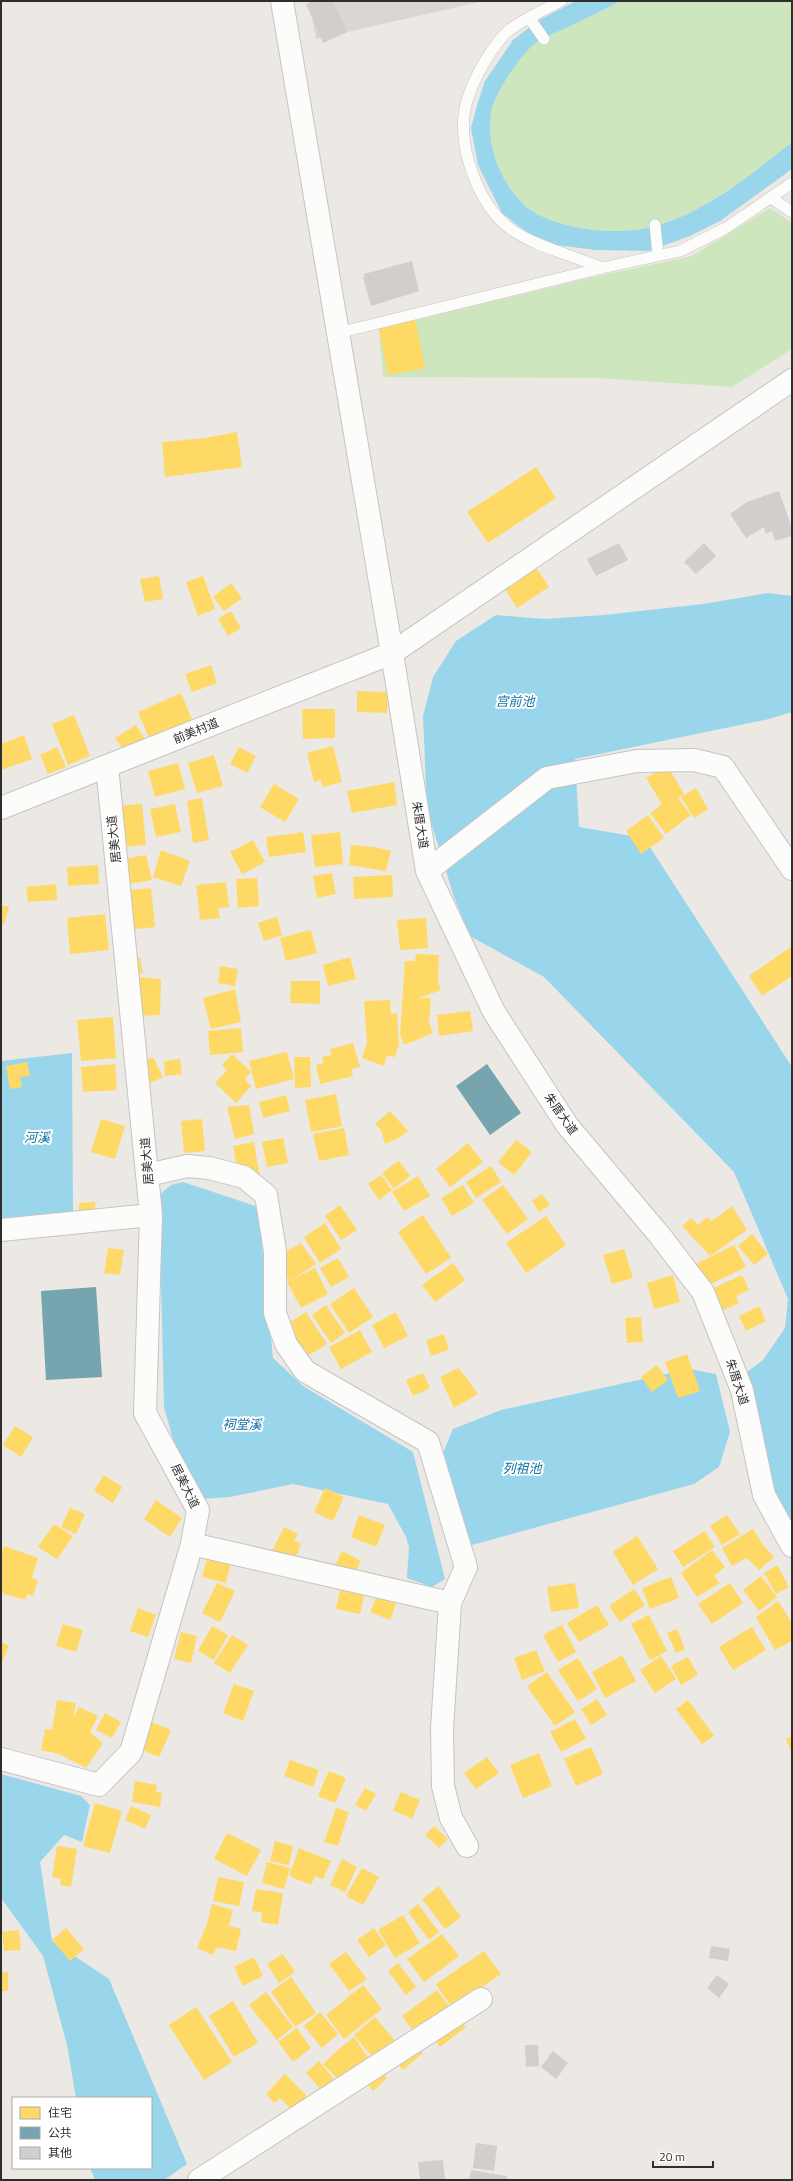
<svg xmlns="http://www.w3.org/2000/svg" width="793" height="2181" font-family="'Titillium Web','Noto Sans SC',sans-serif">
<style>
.green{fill:#cee6be}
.plaza{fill:#dad6d2}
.water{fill:#99d6ec}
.homes{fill:#ffd966}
.public{fill:#76a5af}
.building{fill:#d1cecb}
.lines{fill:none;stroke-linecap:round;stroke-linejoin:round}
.service-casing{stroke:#c5c4c5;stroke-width:12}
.minor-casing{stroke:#c5c4c5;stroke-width:24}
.tertiary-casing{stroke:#c5c4c5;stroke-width:24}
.service{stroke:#fcfcfb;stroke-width:11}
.minor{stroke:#fcfcfb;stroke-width:22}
.tertiary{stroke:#fcfcfb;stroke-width:22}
.labels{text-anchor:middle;stroke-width:4;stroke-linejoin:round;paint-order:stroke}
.street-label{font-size:12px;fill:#2e2e2e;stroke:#fff}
.water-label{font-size:13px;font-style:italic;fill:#0d6fa3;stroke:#fff}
</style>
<rect width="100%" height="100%" fill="#ece8e4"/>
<path class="green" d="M620,1H792V142C748,177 699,218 642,229C608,235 548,228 523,204C500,181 486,146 491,113C493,96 518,59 531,47C541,37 556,33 568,27C586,19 603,10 620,1Z
M770,208L792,223V349L732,387L597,378L383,377L379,329L585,279L692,256Z"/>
<path class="plaza" d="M309,1H484L316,39Z"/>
<path class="water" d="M576,1H620C603,10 586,19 568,27C556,33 541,37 531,47C518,59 493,96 491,113C486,146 500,181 523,204C548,228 608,235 642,229C699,218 748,177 792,142V169L720,221L690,236L649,251L595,250L557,245L529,234L502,213L478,165L471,128L478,102L485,81L513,40L539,20Z
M768,593L792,596V712L769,719L575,759L579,827L644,838L792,1067V1524L772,1493L747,1372L763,1360L785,1328L788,1299L734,1172L544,977L470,936L454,897L427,809L423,716L433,677L456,641L496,615L545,619L604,615L703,604Z
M72,1053L73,1212L1,1220V1061Z
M183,1182L258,1207L273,1358L303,1386L413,1452L445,1579L432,1587L407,1578L409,1547L406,1537L388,1504L293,1484L230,1497L202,1499L173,1439L164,1407L159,1195L171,1185Z
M689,1369L716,1374L730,1432L719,1467L694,1484L472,1545L463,1523L443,1453L453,1429L501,1410Z
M1,1774L81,1796L90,1805L82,1842L64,1835L40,1862L52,1941L109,1979L187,2164L164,2180H95L90,2168H151V2098H76L67,2045L43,1956L1,1898Z"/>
<path class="homes" d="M414,313L425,368L388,375L377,320Z
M237,432L242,467L165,477L162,442L206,438Z
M536,467L556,498L488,543L467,512Z
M535,566L549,587L517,608L504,587Z
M159,576L163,599L145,602L140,579Z
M203,576L215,609L198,616L186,582Z
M231,583L242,598L224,611L213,597Z
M231,611L241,628L228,636L218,619Z
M211,665L217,683L192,692L185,674Z
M357,691L388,692L387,713L357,712Z
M181,693L192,720L149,738L138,712Z
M302,709H335V738L303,739Z
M74,715L90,756L68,765L52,724Z
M136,725L145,739L125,752L115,738Z
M24,735L32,759L1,770V744Z
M333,746L342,782L323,787L321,780L314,782L307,753Z
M57,747L66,767L48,774L40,755Z
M239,747L256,756L247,773L230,764Z
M214,755L223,786L197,793L188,763Z
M178,763L185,789L155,797L148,771Z
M667,765L684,794L678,798L691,815L666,834L650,813L662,804L646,778Z
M394,782L397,805L352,813L347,791Z
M274,784L299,799L285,822L260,807Z
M696,788L708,809L694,818L681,797Z
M202,798L209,840L193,843L187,801Z
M142,804L146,845L120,847L116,806Z
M175,804L181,832L156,837L150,809Z
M648,815L664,838L641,854L626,831Z
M303,832L306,852L269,857L266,837Z
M340,832L343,864L315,867L311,835Z
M253,840L265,862L242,874L230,852Z
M351,845L374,847L391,851L386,871L349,865Z
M161,850L190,861L181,886L153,877Z
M146,855L152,880L123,885L118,860Z
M98,865L99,884L68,886L67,867Z
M332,873L336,894L317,898L313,876Z
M392,875L393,897L354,899L353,877Z
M257,878L259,906L238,908L236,879Z
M226,882L229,907L218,908L220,918L200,920L196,885Z
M56,884L57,900L28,902L26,887Z
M151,888L155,927L126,930L123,891Z
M1,905L9,907L4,925L1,924Z
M105,914L109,950L70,954L67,918Z
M277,917L282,935L264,941L258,923Z
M426,918L428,948L400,950L397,920Z
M311,930L317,953L286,961L280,938Z
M792,946V976L762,996L749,976Z
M416,954L439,955L438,981L441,990L419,998H431L429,1023L433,1033L404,1045L400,1034L405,961H415Z
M350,957L356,979L328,986L323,965Z
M140,958L143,973L128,975L126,960Z
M220,966L238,969L235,986L218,983Z
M136,977L161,979L160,1015L135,1016Z
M291,981H320V1004L290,1003Z
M235,989L241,1022L211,1029L203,998Z
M390,1000L391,1014L397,1013L399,1044L395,1057L387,1055L384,1066L362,1058L367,1042L364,1001Z
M470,1011L473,1031L439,1036L437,1015Z
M113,1017L116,1058L81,1061L77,1020Z
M241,1028L243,1052L210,1055L208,1031Z
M353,1043L360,1067L351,1069L353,1076L320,1084L316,1065L324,1063L322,1057L331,1055L330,1049Z
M287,1052L294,1079L256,1089L249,1061Z
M232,1054L251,1072L245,1079L251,1086L236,1103L215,1083L227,1070L222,1065Z
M153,1057L163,1077L146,1085L136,1065Z
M294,1057H310L311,1087L295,1088Z
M180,1059L182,1074L165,1076L164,1061Z
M27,1062L30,1076L20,1077L22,1087L10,1089L6,1066Z
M115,1064L117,1090L83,1092L81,1067Z
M336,1094L342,1126L311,1132L305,1100Z
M286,1095L290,1111L263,1118L259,1102Z
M249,1105L254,1134L235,1139L227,1107Z
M390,1111L408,1131L399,1138L385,1144L381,1130L375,1124Z
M101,1119L125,1126L115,1159L91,1152Z
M202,1119L205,1151L184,1153L181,1121Z
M344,1128L349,1155L319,1161L313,1134Z
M283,1138L288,1163L267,1167L262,1142Z
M516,1140L532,1152L514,1175L498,1162Z
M254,1142L260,1178L240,1182L233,1146Z
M468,1143L483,1162L450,1187L436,1169Z
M399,1161L410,1176L394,1189L382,1173Z
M491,1166L501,1182L476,1198L466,1182Z
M381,1175L392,1190L379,1200L368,1184Z
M418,1176L430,1196L404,1211L392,1192Z
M463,1185L474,1203L452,1216L441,1198Z
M503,1185L528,1219L507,1234L482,1200Z
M542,1194L550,1205L539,1212L532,1201Z
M95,1202L96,1219L79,1220V1203Z
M340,1205L357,1230L341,1240L325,1216Z
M732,1206L747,1230L710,1256L682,1226L691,1218L698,1225L707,1217L712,1221Z
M423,1215L451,1258L426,1274L398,1232Z
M546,1216L566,1245L526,1273L506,1243Z
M325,1223L341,1249L320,1263L304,1237Z
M752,1234L768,1254L754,1265L738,1246Z
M301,1243L316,1264L289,1281L276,1258Z
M734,1245L746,1267L707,1286L696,1264Z
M108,1248L124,1250L120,1275L104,1273Z
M624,1249L633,1278L612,1284L603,1255Z
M338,1258L349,1277L331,1287L320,1268Z
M453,1263L465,1280L435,1302L422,1285Z
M315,1268L328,1294L301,1308L287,1282Z
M673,1275L680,1302L654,1309L647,1283Z
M742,1275L749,1290L736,1296L739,1303L717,1313L707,1291Z
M354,1288L373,1317L349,1333L330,1304Z
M326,1305L345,1333L331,1343L312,1315Z
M759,1306L766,1321L746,1331L739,1316Z
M306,1312L327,1344L304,1358L284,1326Z
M396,1312L408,1336L384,1348L372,1325Z
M641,1317L643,1342L627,1343L625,1318Z
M360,1330L372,1352L341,1369L329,1347Z
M444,1334L449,1350L431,1356L426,1340Z
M687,1354L700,1391L678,1398L665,1362Z
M657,1365L668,1380L652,1392L641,1377Z
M459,1368L478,1394L454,1408L440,1377Z
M423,1373L430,1388L413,1396L406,1380Z
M15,1426L33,1437L21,1457L3,1445Z
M104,1475L122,1487L113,1503L94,1491Z
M325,1488L344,1497L333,1521L314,1512Z
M156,1500L182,1518L170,1537L144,1519Z
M70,1508L85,1514L76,1534L61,1527Z
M359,1515L385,1525L376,1547L351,1537Z
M727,1515L740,1534L722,1545L710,1526Z
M54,1524L73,1536L57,1559L38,1547Z
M284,1527L298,1534L294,1540L301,1544L292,1567L270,1555Z
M753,1529L763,1545L774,1557L759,1570L747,1558L732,1566L722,1548Z
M705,1531L715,1547L683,1567L673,1551Z
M637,1536L658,1569L633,1585L613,1552Z
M4,1546L38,1558L32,1578L38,1580L33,1596L27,1594L25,1600L1,1593V1554Z
M712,1550L725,1567L714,1576L720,1583L697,1597L681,1573Z
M342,1551L361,1561L350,1581L332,1571Z
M207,1558L231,1563L226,1583L202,1577Z
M777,1565L789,1587L776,1594L764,1573Z
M761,1576L777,1597L759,1611L743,1590Z
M671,1577L679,1598L650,1609L642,1588Z
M217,1583L235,1591L220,1622L202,1613Z
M575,1583L579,1608L551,1612L547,1587Z
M730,1583L743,1603L712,1624L698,1604Z
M341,1586L365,1592L360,1614L336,1609Z
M634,1589L645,1605L620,1622L609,1606Z
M378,1594L397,1601L390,1620L370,1612Z
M778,1601L792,1623V1641L775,1650L756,1617Z
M597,1605L609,1625L579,1642L567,1623Z
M138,1608L156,1615L148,1637L130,1631Z
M649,1615L667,1651L650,1660L631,1624Z
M63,1624L83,1630L76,1652L56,1646Z
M562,1625L576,1652L558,1662L543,1635Z
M212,1626L228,1635L214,1660L198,1651Z
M752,1627L766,1650L733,1670L719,1647Z
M677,1629L685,1649L676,1653L667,1633Z
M181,1632L197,1636L191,1663L174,1659Z
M232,1635L248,1645L230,1673L214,1663Z
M1,1642L9,1646L1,1664Z
M536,1650L545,1671L522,1680L514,1658Z
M622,1655L636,1681L605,1698L592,1672Z
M661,1656L676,1679L655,1693L640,1670Z
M688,1657L698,1675L681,1685L671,1666Z
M578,1658L597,1689L578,1701L558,1670Z
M547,1672L575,1712L555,1726L527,1686Z
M234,1684L254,1691L243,1721L223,1713Z
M597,1699L607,1715L591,1725L581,1709Z
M57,1700L76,1703L73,1718L79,1707L98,1716L90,1732L103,1743L86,1768L59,1754L41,1750L45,1729L52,1730Z
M688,1700L714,1736L702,1744L676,1709Z
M105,1713L121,1722L112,1738L96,1730Z
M575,1719L586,1739L561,1752L550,1732Z
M151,1722L171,1730L159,1757L140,1749Z
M792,1736V1754L786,1739Z
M591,1747L603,1774L576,1786L564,1759Z
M539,1753L552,1786L523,1798L510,1765Z
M487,1757L499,1773L476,1789L464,1773Z
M290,1760L319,1770L313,1787L284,1776Z
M329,1771L346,1778L335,1803L318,1796Z
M135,1781L157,1785L156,1792L162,1793L160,1807L132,1802Z
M365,1788L376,1794L366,1811L355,1805Z
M401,1792L420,1800L412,1819L393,1810Z
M95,1803L122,1811L110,1853L83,1846Z
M131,1806L151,1815L145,1829L125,1820Z
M336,1808L349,1812L338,1846L324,1842Z
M434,1826L448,1839L439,1848L425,1835Z
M227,1833L261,1850L247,1876L214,1859Z
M275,1841L293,1846L289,1865L270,1861Z
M57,1846L77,1849L71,1887L60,1885L61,1879L52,1877Z
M299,1848L331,1861L323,1879L315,1876L311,1885L289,1876Z
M342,1859L357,1867L345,1892L330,1885Z
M267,1862L290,1868L284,1889L262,1883Z
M362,1868L379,1877L363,1905L346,1896Z
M218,1877L244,1882L239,1906L213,1901Z
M439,1886L461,1917L445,1929L422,1899Z
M256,1889L283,1893L278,1925L261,1922L262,1912L252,1911Z
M212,1904L233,1910L229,1926L241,1929L236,1951L217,1947L213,1955L197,1948L208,1921Z
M418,1904L439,1932L429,1940L408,1912Z
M403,1915L420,1943L395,1958L378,1930Z
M66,1928L84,1949L70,1961L52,1940Z
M374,1928L386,1945L369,1957L357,1940Z
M19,1930L21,1950L4,1951L2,1932Z
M442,1934L459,1956L424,1982L407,1959Z
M484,1951L501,1974L452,2008L436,1984Z
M346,1952L367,1979L349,1991L329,1964Z
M283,1954L295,1972L279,1983L267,1964Z
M254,1957L263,1976L243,1986L234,1967Z
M398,1963L416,1987L406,1995L388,1971Z
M1,1972H8V1991H1Z
M291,1977L316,2013L295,2027L271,1992Z
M363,1985L382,2009L344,2039L326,2015Z
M437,1990L451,2009L416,2035L402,2016Z
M266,1992L293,2027L277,2040L249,2005Z
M233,2001L258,2043L234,2057L209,2016Z
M196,2007L232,2062L204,2080L169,2025Z
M320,2012L338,2034L322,2048L304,2026Z
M454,2012L466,2027L440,2047L428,2031Z
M375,2017L396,2042L375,2060L354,2035Z
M297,2028L311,2048L293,2062L278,2042Z
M354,2037L371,2062L344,2085L323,2064L340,2048Z
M411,2039L423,2053L403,2070L391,2056Z
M319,2061L337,2083L325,2094L306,2073Z
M375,2064L387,2078L373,2091L361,2076Z
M285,2074L309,2098L293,2111L280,2098L274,2103L266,2094Z"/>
<path class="public" d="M487,1064L521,1113L490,1135L456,1086Z
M96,1287L102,1377L46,1380L41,1291Z"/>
<path class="building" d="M313,1H333L347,32L323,43L306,4Z
M412,261L419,291L371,306L363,277H365L364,274Z
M779,491L792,528V536L775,541L772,531L766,534L764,527L746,538L730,514L747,502Z
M619,543L628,560L596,576L587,559Z
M704,543L716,556L696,574L684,562Z
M711,1946L730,1949L728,1961L709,1958Z
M717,1975L729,1984L719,1998L707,1988Z
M525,2045H538L539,2066L526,2067Z
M553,2051L568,2063L556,2079L541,2067Z
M476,2143L497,2146L494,2171L473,2168Z
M443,2160L445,2180H420L418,2162Z
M471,2170L507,2176V2180H469Z"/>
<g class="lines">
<g class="service-casing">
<path id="service" d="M561,1C546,9 515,23 504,35C487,54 467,89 464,115C460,152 479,204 508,227C533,246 572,255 602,268
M530,19L544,39
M771,198L792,212
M655,225L658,255
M338,333L602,268L680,251L726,228L792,183"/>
</g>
<g class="minor-casing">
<path id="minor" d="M792,380L392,653L427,871L494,1012L567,1125L661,1237L703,1292L742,1390L764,1495L792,1546
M427,871L547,778L637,761L694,760L723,767L792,869
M148,1175L187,1166L209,1168L244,1177L266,1195L275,1251V1313L286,1344L305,1371L428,1442L466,1567L450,1603L192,1544
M1,1230L151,1215
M450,1603L442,1729L443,1786L451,1818L467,1846
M1,1759L99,1785L131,1752L192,1544L198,1510L145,1413L151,1215L107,766
M199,2180L481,1999"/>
</g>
<g class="tertiary-casing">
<path id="tertiary" d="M1,808L392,653L282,1"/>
</g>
<use href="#service" class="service"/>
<use href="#minor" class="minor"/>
<use href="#tertiary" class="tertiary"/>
</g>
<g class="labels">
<g class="street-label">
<text transform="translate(196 731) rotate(-22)" y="4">前美村道</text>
<text transform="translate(420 825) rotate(81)" y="4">朱厝大道</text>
<text transform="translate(114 839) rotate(-96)" y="4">居美大道</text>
<text transform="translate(561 1114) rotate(55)" y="4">朱厝大道</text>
<text transform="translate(147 1161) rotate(-95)" y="4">居美大道</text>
<text transform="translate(737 1382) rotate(72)" y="4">朱厝大道</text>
<text transform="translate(185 1486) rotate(64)" y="4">居美大道</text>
</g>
<g class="water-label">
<text x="515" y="706">宫前池</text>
<text x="37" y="1142">河溪</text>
<text x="242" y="1429">祠堂溪</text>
<text x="522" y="1473">列祖池</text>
</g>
</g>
<rect width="793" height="2181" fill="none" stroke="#2e2e2e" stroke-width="4"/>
<rect x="12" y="2097" width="140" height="72" fill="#ffffff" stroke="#ababab"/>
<rect x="20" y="2107" width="20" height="12" fill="#ffd966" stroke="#ababab"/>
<text x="48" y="2117" font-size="12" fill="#2e2e2e">住宅</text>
<rect x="20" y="2127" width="20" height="12" fill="#76a5af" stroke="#ababab"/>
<text x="48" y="2137" font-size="12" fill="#2e2e2e">公共</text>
<rect x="20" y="2147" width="20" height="12" fill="#d1cecb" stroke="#ababab"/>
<text x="48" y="2157" font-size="12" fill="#2e2e2e">其他</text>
<path d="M653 2161v6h60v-6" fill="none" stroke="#2e2e2e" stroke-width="2"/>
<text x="659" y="2161" font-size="12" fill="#2e2e2e" stroke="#ffffff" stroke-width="3" paint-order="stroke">20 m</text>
</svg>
